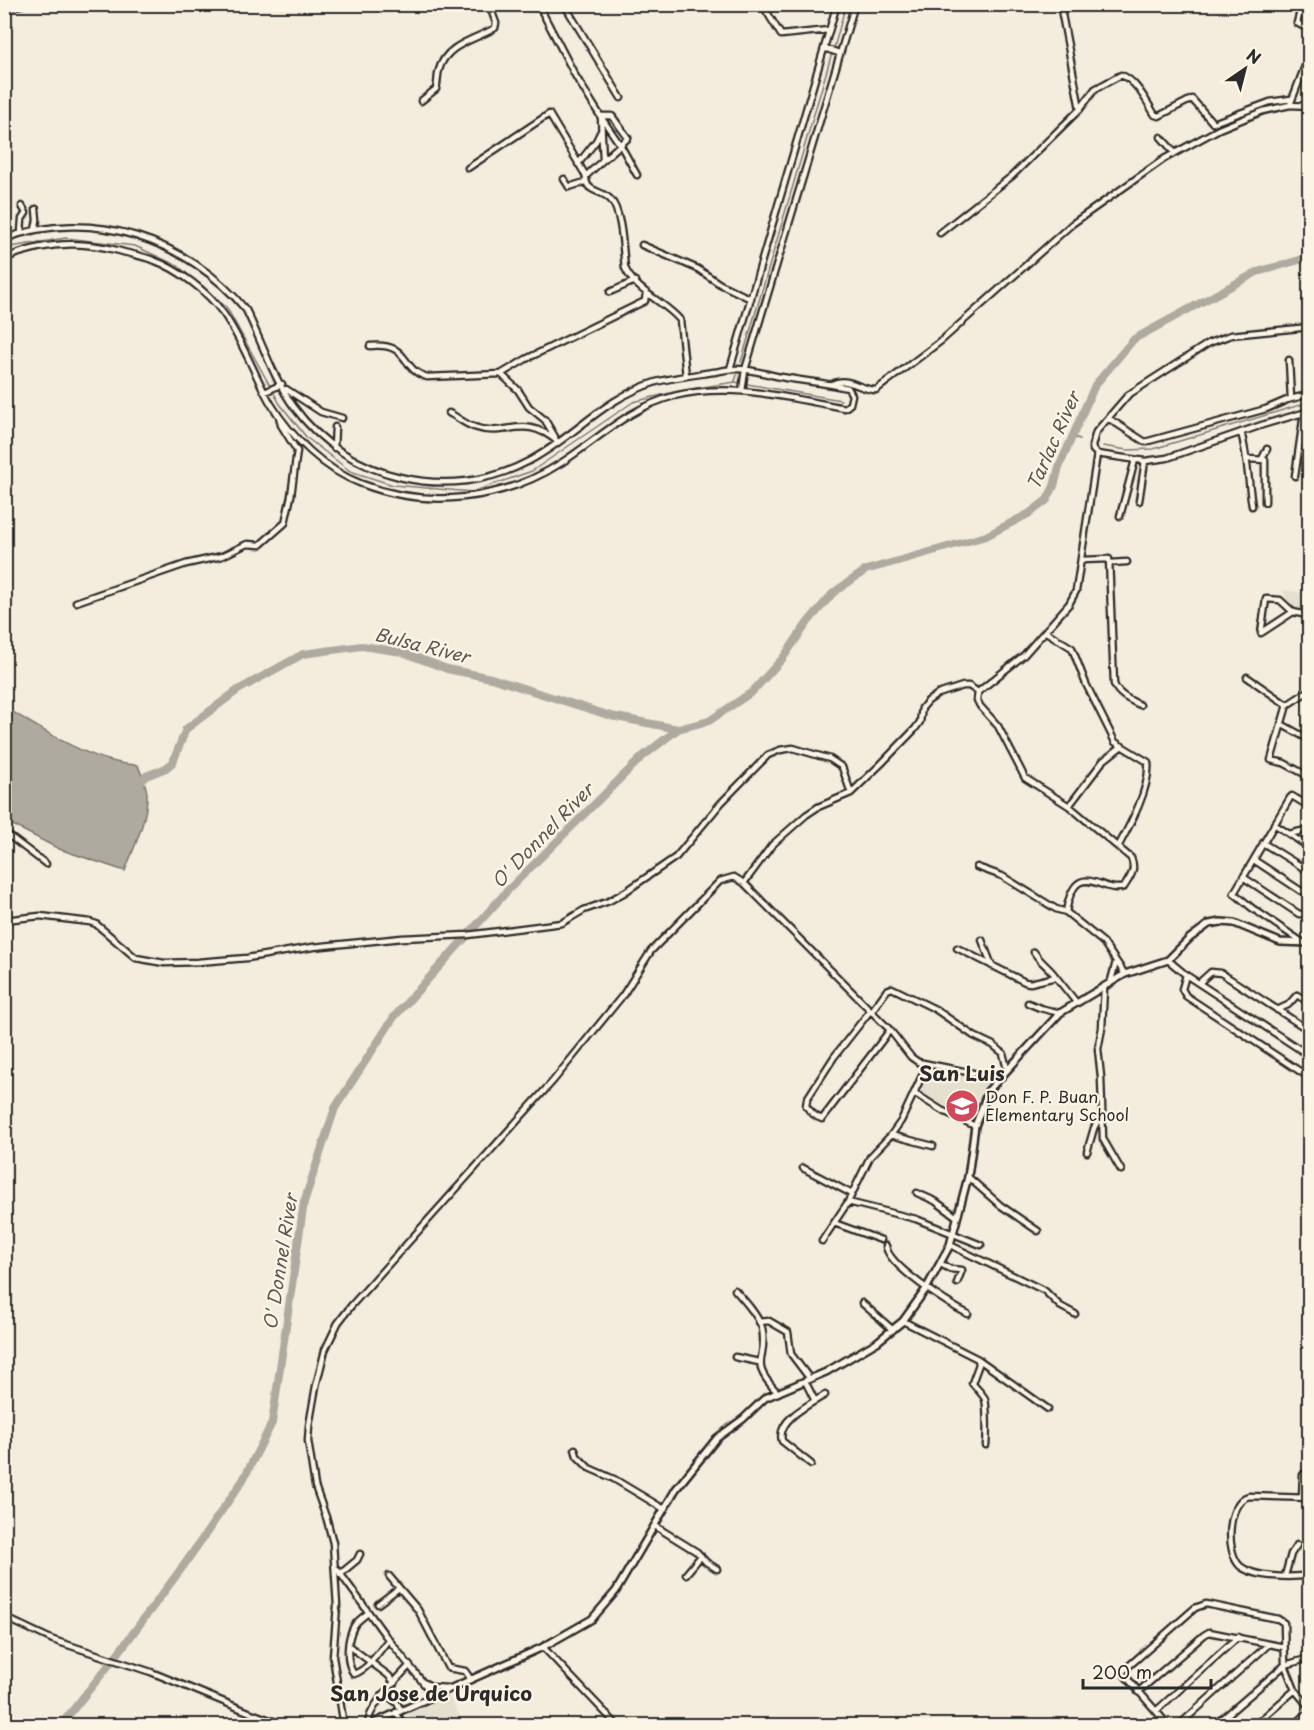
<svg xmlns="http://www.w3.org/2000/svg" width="1314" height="1730" font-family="'Playpen Sans',sans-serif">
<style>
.built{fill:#e5dfd0}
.water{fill:#afaaa0;stroke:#7a7771;stroke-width:1.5}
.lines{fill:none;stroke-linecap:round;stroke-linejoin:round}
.stream{stroke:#7a7771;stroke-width:1.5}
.river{stroke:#afaaa0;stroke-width:8}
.minor-casing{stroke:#2b2b2b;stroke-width:9}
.tertiary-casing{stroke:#2b2b2b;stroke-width:10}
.secondary-casing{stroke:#2b2b2b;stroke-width:10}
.minor{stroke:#fcf5e5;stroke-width:4.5}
.tertiary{stroke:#fcf5e5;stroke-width:5}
.secondary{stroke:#fcf5e5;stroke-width:6}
.labels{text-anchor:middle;stroke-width:4.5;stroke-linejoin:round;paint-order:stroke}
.poi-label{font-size:16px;fill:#2b2b2b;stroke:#fcf5e5;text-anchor:start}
.water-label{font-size:18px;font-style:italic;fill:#595754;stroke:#fcf5e5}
.quarter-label{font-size:20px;font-weight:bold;fill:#2b2b2b;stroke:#fcf5e5}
</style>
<rect width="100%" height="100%" fill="#f4edde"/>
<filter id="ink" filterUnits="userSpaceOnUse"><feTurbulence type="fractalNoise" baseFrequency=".0167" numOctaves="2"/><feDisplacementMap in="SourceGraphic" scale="12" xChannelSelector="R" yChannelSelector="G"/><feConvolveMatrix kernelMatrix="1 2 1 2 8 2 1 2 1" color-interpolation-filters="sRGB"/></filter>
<g filter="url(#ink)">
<path class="built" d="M1283,590L1309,594V612L1293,607L1286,599Z
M929,1066L990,1078L972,1120L918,1092Z
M446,1691L464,1725H414L405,1709Z"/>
<path class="water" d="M5,707C42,730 94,764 138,765C141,774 146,784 147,793C148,819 134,847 125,871L59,849L5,821Z"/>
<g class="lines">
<path class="stream" d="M834,48L846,4
M4,248L66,238L135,246L178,266L227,308L280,404L307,438L350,471L393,485L472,492L532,471L633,402L678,391L735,382L841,400
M741,362L832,53
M735,381L737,375
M1072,437L1080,439
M1103,446L1127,450L1153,449L1310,402"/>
<path class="river" d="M138,785L146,776L166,768L173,762L186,729L238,690L303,654L362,646L402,652L447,669L491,678L611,716L678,729
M60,1726L113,1660L184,1565L243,1480L272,1423L304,1202L335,1108L394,1017L509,889L642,757L678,729L709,721L752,692L783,658L808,622L833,593L866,570L986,536L1030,513L1047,500L1054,486L1059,467L1095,385L1134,339L1257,272L1310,257"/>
<g class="minor-casing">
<path id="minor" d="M538,4L576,77L601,117L603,160L586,176C585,193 600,189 610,199C622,210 623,251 625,268C636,292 664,301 680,320L686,376
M564,4L621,98
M762,4L781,35L829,30
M1060,4L1080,109
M1302,4L1297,23L1306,28L1310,22
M7,7L8,24
M824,48L839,53
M421,101L436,89C438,83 437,76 439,70C446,44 475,40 495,28L496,23L489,4
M1290,105L1310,106
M600,116H612L628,138L603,160
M601,117L621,146L637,175
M1161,137L1174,152
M578,164L596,141L601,131
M468,168L549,114L586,176
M564,179L569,187L585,182
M35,230L37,220L36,209
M21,233L22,219L26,213L22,206
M940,233L1012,176L1080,109L1095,89L1121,75C1136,80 1147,102 1155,115L1159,116L1192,99L1213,123L1270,102L1291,99
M4,239C91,207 188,239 246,310C261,340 274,380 294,407C347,480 450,504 529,461C576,436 602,399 656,382C675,377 694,375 714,372C721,371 729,369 736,369C751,369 766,374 781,377C803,381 826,383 848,388L852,395L850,404L845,408C789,398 731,382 674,396C628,408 600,438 561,463C502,501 427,509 362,484C326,471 291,437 271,404C254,375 243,341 223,313C207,291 178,269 153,260C142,256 130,254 120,251C80,240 42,242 4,259
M642,245L698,269L720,284L751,299
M610,292L635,281
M370,346C411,342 400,370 427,377L501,374L526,359L645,301L646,293
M1289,360L1291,399
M730,369L837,4
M501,374L518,390L529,407L545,420L555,437
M832,384C848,376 860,390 876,390L941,341L1072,224L1164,159L1219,129L1263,111L1290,105L1310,53
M286,389L321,412L342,418
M742,391L745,370L855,4
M265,392L282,384
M449,413C457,417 465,424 474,427C507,439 522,412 558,442
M1108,418L1145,442L1266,409L1287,400L1310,394
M1241,432C1248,458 1248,480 1252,506
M334,448L335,427
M1097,454L1145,461L1167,458L1262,425L1310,411
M1248,459L1265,460V502
M1262,459L1267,449
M1295,476L1304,413
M1139,501L1145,461
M1120,516L1135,460
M1082,560L1109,559L1114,684C1118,695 1130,700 1140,705
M1110,563L1127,562
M76,602L186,564L222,556L247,544L260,545L285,523L291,496L297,451L281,425L279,416
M1046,632L1072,648L1086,684L1115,742L1148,762C1151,787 1130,825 1118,847
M1261,633L1266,599L1280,600L1293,612
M1261,633L1293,612L1307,615L1310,620
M1247,677L1287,705
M1310,690L1287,705L1271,760L1284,763L1310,777
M1281,724L1310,740
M1069,806L1103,761L1122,746
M1274,824L1310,848
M4,832L46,864
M1289,834L1310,829
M1263,843L1310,872
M1254,860L1301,891H1310
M977,867L1002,876L1056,909L1066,912
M1243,877L1299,914H1310
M744,883L772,845L806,815L818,807L851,793L881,764L915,729L920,722L922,708L928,701L938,694L963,686H969L978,692
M4,920L40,916L90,922L96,924L136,958L164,963L198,962L247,958L313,947L402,938L468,935L562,923L584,910L609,901L625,892L676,857L721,803L768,755L780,750L793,748L830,759L842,767L851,793
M982,940L992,966
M1302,942L1252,908L1234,893L1290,798L1292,796L1310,807
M957,948L1025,982L1030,983L1056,977L1076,1002
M1034,952C1040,962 1049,967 1056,977
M1168,960L1186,975L1310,1056
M1125,974L1103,942L1066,912C1076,855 1102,895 1124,887C1131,876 1136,870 1131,858L1069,806L1025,778L998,726L980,706L977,700L978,692L1024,655L1069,604L1076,591L1097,454L1093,450L1092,446L1096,432L1128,395L1209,343L1231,335L1310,327
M1186,975L1182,989L1186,996L1310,1078
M1200,982L1211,972L1221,973L1310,1031
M1110,984L1116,962
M1104,988L1102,1028L1098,1049L1101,1077L1103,1139L1121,1170
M1028,1003L1040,1008L1060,1013
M1277,1010L1288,1005L1297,995L1310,1003
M870,1011L834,1057L807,1099L806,1106C811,1112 815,1117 822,1119L890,1030
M871,1012L887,990L892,988L935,1009L974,1036L993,1045L1003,1053L1007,1069
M914,1093L941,1110L975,1126
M891,1135L933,1146
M1087,1152L1094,1128L1102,1113
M803,1168L852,1194
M968,1177L1000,1205L1038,1231
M917,1193L935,1201L957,1217
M848,1202L916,1219L981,1245
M834,1223L881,1240
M822,1241L848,1202L870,1157L891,1135L901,1121L927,1065
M950,1245L1045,1291L1060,1306L1075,1314
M886,1246C888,1266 950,1305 968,1314
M941,1264L950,1269L962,1270L957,1283
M735,1290C744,1300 758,1315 762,1328C769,1361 746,1360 778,1393
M862,1303L893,1330
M903,1321L978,1359L979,1364L972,1383C976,1388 982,1393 985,1399C987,1406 987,1437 986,1445
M759,1322L769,1321L788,1332L791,1354L810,1379
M735,1357L759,1362
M978,1359L1048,1409
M805,1381L815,1401
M575,1449L577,1456L589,1468L614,1479L664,1509
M811,1464L782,1441C776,1420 810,1404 825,1395
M1302,1497L1303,1475L1310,1468
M1310,1498L1249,1496C1227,1501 1225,1552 1240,1566C1255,1578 1292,1578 1310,1575
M655,1526L697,1552L706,1562L717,1569
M337,1569L385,1635L433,1695
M340,1574L357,1560L360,1554
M686,1574L701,1556
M389,1576L418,1610L448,1668L465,1671L470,1678
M1285,1576L1291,1554L1297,1545
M378,1604L399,1588
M368,1613C363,1617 357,1621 354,1626C347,1639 345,1662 354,1674C369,1669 379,1651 389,1639
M4,1617L53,1640L151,1672L251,1713L287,1726
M349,1646L388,1675L395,1683
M543,1647L618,1726
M425,1683L432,1687L448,1688
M1138,1692L1204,1635L1209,1632L1284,1647
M385,1694L397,1703L401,1710
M1156,1711L1238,1637
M396,1712L404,1726
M368,1725C368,1706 397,1680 409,1666
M344,1726L333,1657L337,1606L333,1543L327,1520L315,1486L308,1441L309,1426L316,1386L325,1350L338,1323L351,1306L553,1081L623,995L651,951L720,881L734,877L744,883L890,1030L911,1057L918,1062L973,1073L1001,1075
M1169,1726L1122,1672L1195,1608L1206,1604L1278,1619L1284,1623L1285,1665L1295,1690L1310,1708
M1178,1726L1269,1644
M1214,1726L1285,1665L1310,1658
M1254,1726L1295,1690
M1293,1726L1310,1711"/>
</g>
<g class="tertiary-casing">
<path id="tertiary" d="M367,1726L543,1647L592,1619L616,1591L676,1489L717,1438L743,1419L765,1398L826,1372L877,1342L903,1321L926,1289L950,1245L968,1177L975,1126L988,1091L1060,1013L1125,974L1168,960L1190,938L1209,924L1221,922L1234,923L1280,942L1310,943"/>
</g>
<g class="secondary-casing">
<path id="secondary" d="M4,7L22,4"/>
</g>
<use href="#minor" class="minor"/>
<use href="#tertiary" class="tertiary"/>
<use href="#secondary" class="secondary"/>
</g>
</g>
<defs>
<g id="school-disc" transform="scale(1.725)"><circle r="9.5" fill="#d1495b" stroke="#fcf5e5"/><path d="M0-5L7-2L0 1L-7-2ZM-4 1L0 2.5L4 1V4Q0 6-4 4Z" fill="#fff"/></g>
</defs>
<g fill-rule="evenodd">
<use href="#school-disc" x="962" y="1106"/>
</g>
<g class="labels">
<g class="poi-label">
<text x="985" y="1103">Don F. P. Buan<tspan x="985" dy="18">Elementary School</tspan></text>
</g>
<g class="water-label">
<text transform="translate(1054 441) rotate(-66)" y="6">Tarlac River</text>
<text transform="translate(422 646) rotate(14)" y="6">Bulsa River</text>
<text transform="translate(543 836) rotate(-46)" y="6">O' Donnel River</text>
<text transform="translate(281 1262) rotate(-81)" y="6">O' Donnel River</text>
</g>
<g class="quarter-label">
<text x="962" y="1081">San Luis</text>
<text x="431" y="1701">San Jose de Urquico</text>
</g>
</g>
<rect width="1314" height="1730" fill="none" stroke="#fcf5e5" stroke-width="24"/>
<rect x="12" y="12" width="1290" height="1706" fill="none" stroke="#2b2b2b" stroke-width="2" filter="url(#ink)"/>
<g transform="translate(1245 69) rotate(35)" stroke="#fcf5e5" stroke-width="4.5" paint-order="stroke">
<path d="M0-4.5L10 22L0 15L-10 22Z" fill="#2b2b2b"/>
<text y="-9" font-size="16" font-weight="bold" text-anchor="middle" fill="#2b2b2b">N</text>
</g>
<path d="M1083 1679v9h128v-9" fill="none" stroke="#2b2b2b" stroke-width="3"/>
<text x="1092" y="1679" font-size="18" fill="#2b2b2b" stroke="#fcf5e5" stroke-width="4.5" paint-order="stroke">200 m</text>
</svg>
